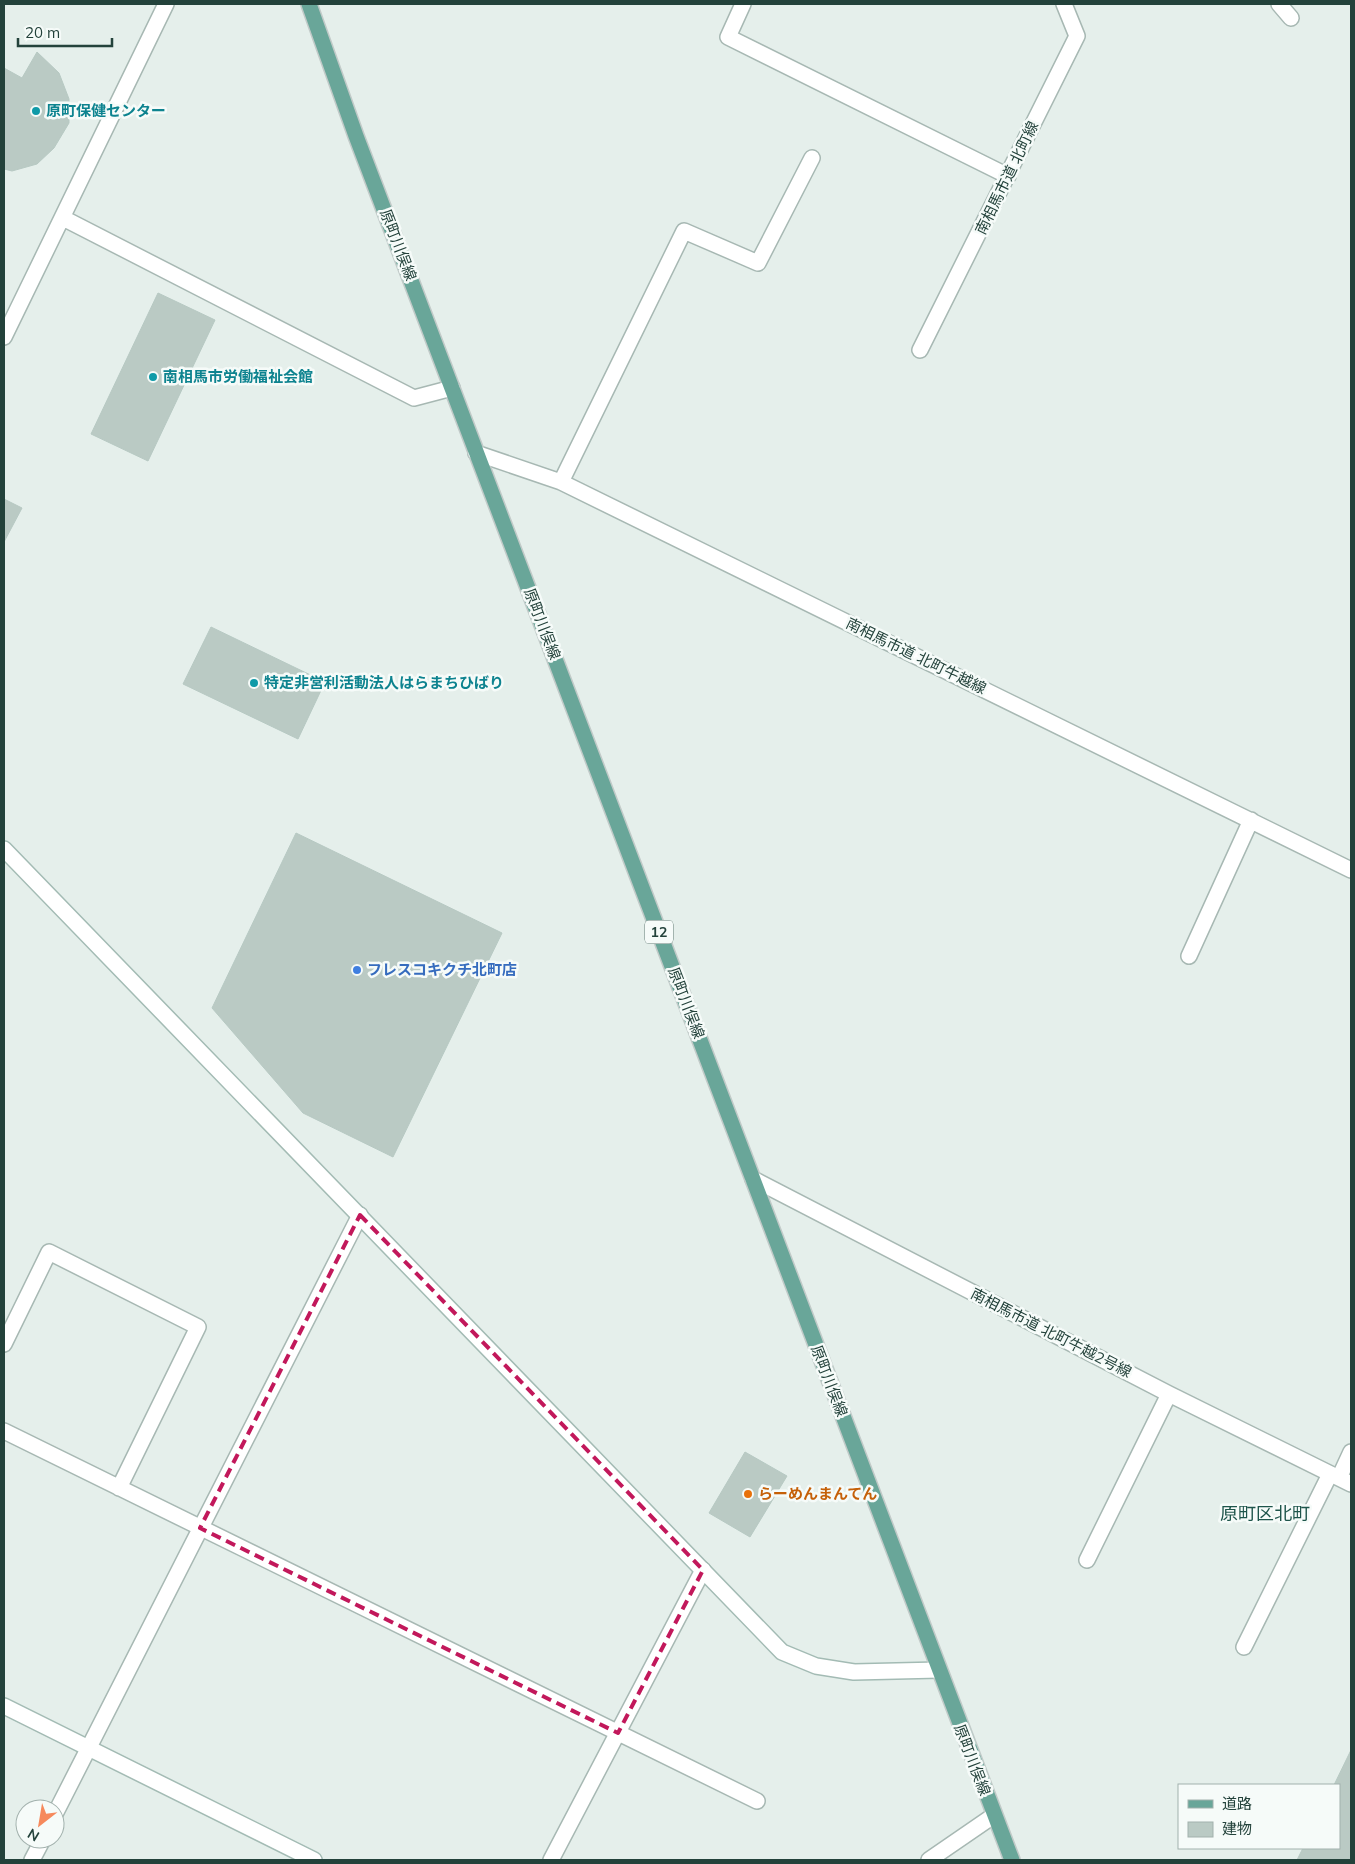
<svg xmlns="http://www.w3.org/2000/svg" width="1355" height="1864" font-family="Mulish,'Noto Sans JP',sans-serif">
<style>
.building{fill:#bacac4;stroke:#b7c9c3}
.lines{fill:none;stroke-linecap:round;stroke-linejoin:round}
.street-casing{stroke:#a7b8b3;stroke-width:18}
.secondary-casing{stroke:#a3bbb4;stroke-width:18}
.primary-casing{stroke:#c1cac8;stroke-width:18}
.street{stroke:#fff;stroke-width:15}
.secondary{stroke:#fff;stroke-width:15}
.primary{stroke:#69a699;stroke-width:15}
.marked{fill:none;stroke:#c2185b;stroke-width:4;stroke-dasharray:10 6;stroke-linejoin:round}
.culture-dot{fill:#0f9aa8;stroke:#f6fbf9;stroke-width:2}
.shop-dot{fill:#3f7fe0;stroke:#f6fbf9;stroke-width:2}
.food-dot{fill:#e8710a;stroke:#f6fbf9;stroke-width:2}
.labels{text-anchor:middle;stroke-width:5;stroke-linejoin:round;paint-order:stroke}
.shield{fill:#f6fbf9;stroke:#627a74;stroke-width:1}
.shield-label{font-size:14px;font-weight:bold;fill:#23423b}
.culture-label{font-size:15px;font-weight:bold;fill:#0d838f;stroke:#f6fbf9;text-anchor:start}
.street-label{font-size:15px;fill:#23423b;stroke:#f6fbf9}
.shop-label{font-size:15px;font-weight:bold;fill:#366cbe;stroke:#f6fbf9;text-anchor:start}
.food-label{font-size:15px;font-weight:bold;fill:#c56008;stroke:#f6fbf9;text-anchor:start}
.quarter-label{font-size:18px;fill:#1e554b;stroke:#f6fbf9}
</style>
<rect width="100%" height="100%" fill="#e5efeb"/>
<path class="building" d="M37,52L59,73L69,99V123L54,148L37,164L12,171L4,169V68L22,78Z
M158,293L215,320L148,461L91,434Z
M4,499L22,508L4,542Z
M211,627L325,682L298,739L183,684Z
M296,833L502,933L393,1157L303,1113L212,1008Z
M745,1452L787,1476L750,1537L709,1513Z
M1351,1750V1860H1297L1303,1848H1339V1785H1334Z"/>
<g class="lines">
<g class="street-casing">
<path id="street" d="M743,4L728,37L1008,176
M1279,4L1291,18
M63,218L414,398L452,388
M4,337L166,4
M920,350L1077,36L1064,4
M476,453L561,482L1351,870
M561,482L684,231L758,263L812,158
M1189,956L1251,820
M753,1179L1169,1394L1351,1484
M4,1344L49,1252L198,1327L119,1488
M4,1431L757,1801
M1339,1478L1351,1452
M1087,1560L1169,1394
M1244,1647L1330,1474
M55,1814L360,1215
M32,1860L43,1839
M551,1860L703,1570
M929,1860L993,1816"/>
</g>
<g class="secondary-casing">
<path id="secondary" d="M4,849L782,1652L816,1666L854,1672L939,1670
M4,1706L314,1860"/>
</g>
<g class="primary-casing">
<path id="primary" d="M309,4L356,136L1012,1860"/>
</g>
<use href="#street" class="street"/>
<use href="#secondary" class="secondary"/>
<use href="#primary" class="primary"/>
</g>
<path class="marked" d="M360,1215L703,1570L618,1733L200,1528Z"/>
<g class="culture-dot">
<circle cx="36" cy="111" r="5"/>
<circle cx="153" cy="377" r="5"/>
<circle cx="254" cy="683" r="5"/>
</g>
<circle class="shop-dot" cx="357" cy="970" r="5"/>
<circle class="food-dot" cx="748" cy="1494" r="5"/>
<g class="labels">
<rect class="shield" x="645" y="920.5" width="28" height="23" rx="4"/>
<g class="shield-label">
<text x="659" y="937">12</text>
</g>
<g class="culture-label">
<text x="46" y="116">原町保健センター</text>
<text x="163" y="382">南相馬市労働福祉会館</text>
<text x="264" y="688">特定非営利活動法人はらまちひばり</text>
</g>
<g class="street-label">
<text transform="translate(1007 178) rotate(-64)" y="5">南相馬市道 北町線</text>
<text transform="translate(398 245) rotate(69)" y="5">原町川俣線</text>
<text transform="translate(542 624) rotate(69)" y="5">原町川俣線</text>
<text transform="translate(916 656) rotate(26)" y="5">南相馬市道 北町牛越線</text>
<text transform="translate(686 1003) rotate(69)" y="5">原町川俣線</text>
<text transform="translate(1051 1333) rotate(27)" y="5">南相馬市道 北町牛越2号線</text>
<text transform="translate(829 1381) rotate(69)" y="5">原町川俣線</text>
<text transform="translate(972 1760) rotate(69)" y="5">原町川俣線</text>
</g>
<g class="shop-label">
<text x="367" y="975">フレスコキクチ北町店</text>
</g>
<g class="food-label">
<text x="758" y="1499">らーめんまんてん</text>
</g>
<g class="quarter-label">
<text x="1265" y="1520">原町区北町</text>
</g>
</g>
<rect width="1355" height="1864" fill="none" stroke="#23423b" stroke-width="10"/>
<rect x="1178" y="1784" width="162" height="65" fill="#f6fbf9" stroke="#a2b1ad"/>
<rect x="1188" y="1800" width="25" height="8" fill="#69a699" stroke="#a2b1ad"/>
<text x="1222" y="1809" font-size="15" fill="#23423b">道路</text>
<rect x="1188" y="1822" width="25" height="15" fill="#bacac4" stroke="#a2b1ad"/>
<text x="1222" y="1834" font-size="15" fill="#23423b">建物</text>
<g transform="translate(40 1824) rotate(211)"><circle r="24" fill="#f6fbf9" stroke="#a2b1ad"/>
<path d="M0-4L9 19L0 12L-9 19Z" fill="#f6895c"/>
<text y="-8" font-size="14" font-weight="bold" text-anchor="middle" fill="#23423b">N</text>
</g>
<path d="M18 38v8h94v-8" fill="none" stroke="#23423b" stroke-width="2.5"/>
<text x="25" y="38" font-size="15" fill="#23423b" stroke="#f6fbf9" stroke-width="4" paint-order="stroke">20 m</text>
</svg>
